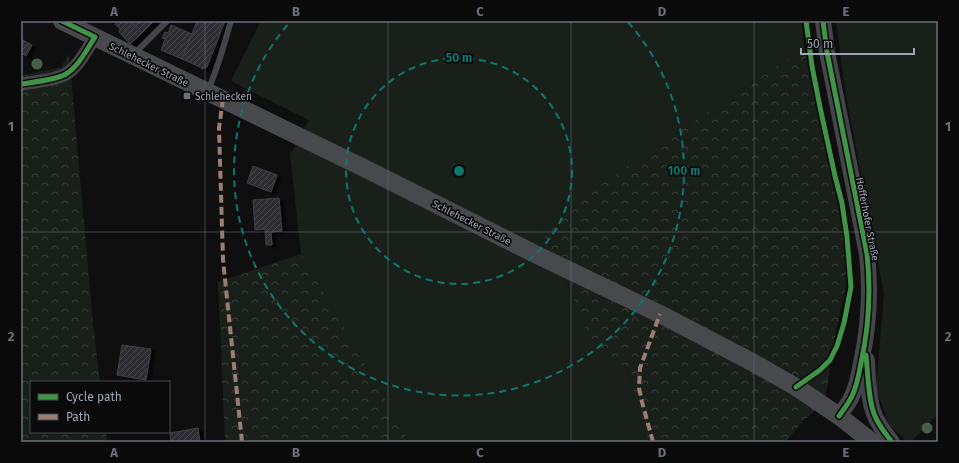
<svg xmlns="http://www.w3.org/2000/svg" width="959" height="463" font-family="'Fira Sans',sans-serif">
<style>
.green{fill:#19201a}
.forest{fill:url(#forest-crowns)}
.building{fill:url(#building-hatch);stroke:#3e4044;filter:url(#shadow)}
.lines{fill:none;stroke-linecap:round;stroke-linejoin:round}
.service{stroke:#444549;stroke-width:6}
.minor{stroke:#444549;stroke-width:13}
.tertiary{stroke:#444549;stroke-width:16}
.secondary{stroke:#47494d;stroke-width:18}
.quiet{stroke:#9b7d72;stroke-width:4;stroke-dasharray:8 4;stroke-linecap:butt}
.cycleway-casing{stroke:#0a0a0b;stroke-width:8}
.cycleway{stroke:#419447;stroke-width:5}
.tree{fill:#465f48}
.grid{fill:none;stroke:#6c707a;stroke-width:1;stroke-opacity:0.55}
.ring{fill:none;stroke:#0f766e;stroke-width:2;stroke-dasharray:7 5}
.poi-dot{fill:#6c707a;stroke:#0a0a0b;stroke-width:1.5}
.labels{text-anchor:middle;stroke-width:3.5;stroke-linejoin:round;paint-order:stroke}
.street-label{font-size:10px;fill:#9ea5b3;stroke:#0a0a0b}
.poi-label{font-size:10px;fill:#9ea5b3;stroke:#0a0a0b;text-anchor:start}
.centre{fill:#0f766e;stroke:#0a0a0b;stroke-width:2}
.ring-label{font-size:12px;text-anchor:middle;font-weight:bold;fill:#0f766e;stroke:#0a0a0b;stroke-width:3.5;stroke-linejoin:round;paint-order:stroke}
.neatline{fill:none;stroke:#6c707a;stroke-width:1.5}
.grid-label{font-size:13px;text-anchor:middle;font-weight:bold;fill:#6c707a}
</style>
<defs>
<pattern id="forest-crowns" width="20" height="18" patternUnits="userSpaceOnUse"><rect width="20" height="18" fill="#19201a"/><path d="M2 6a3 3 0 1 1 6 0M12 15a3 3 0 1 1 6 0" fill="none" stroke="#373d39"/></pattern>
<pattern id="building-hatch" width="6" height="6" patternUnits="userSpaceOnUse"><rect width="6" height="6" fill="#2e2e31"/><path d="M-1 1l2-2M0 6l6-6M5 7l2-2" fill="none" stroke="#49494c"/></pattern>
<filter id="shadow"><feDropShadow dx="4.5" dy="2.5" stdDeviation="1" flood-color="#0009"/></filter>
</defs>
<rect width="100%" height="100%" fill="#0f0f10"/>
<path class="green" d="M261,21H802L804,48L630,164L541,228L570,291L590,338L627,369L649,442H410L301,254L290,154L309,120L231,81Z
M836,21H938V414L911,442H907L889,424L876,389L884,294L846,96Z"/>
<path class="forest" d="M804,48L831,175L840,211L847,260V275L846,286L834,341L825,402L804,420L785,442H649L627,369L590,338L570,291L541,228L630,164Z
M69,54L93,324L100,382H31V432H106L107,442H21V76L61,67Z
M301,254L410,442H225L218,282Z"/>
<path class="building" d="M117,21H130L142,33L130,44L119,32L120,29L115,24Z
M130,21H154L142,33Z
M197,21H225L207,67L202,69L198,66L182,59Z
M171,25L192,34L182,59L161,50L165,39L162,38L165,32L168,33Z
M21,39L32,45L26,56L21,53Z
M253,166L277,175L271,192L247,183Z
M279,198L282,231L271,232L272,245H266L265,229L255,230L253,200Z
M122,345L151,349L146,380L117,375Z
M198,428L200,442H171L170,433Z"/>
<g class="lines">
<path class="service" d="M134,54L167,21
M208,90C218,68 224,44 231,21"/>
<path class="minor" d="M21,84C34,82 56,80 66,74C79,66 87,49 95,37"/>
<path class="tertiary" d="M823,21L827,52L867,254C871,291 869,327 861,363C859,374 857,386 852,396C849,403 843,410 839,416
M867,360C868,377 868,401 875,416C879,426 886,434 892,442"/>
<path class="secondary" d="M62,21L370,171L535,254L660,314L752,362L796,387L839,416L872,442"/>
<path class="quiet" d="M223,99L219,128L223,260L242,442
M653,442L642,402L639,388L640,368L660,314"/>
<g class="cycleway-casing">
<path id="cycleway" d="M823,21L827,52L867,254C871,291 869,327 861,363C859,374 857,386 852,396C849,403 843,410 839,416
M21,84C34,82 56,80 66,74C79,66 87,49 95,37L62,21
M866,355C868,373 868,400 875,416C879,426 886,434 892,442
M796,387L820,370L830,360L837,346L844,323L851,287L847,237L842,203L835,176L820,107L812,66L806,21"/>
</g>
<use href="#cycleway" class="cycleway"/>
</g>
<g class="tree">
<circle cx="37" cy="64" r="5.5"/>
<circle cx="927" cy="428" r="5.5"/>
</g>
<path class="grid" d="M205,21V442M388,21V442M571,21V442M754,21V442M21,232H938"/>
<g class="ring">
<circle cx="459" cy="171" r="113"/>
<path d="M628 22A225 225 0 1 1 290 22"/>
</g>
<rect class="poi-dot" x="183" y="92" width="8" height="8" rx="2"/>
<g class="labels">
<g class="street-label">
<text transform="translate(149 64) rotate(26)" y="4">Schlehecker Straße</text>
<text transform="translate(868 219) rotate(79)" y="4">Hofferhofer Straße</text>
<text transform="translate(472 222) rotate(27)" y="4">Schlehecker Straße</text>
</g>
<g class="poi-label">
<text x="195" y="100">Schlehecken</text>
</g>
</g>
<circle cx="459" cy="171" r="6" class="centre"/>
<g class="ring-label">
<text x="459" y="62">50 m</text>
<text x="684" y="175">100 m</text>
</g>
<rect width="959" height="463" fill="none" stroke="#0a0a0b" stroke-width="44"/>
<rect x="30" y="381" width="140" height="52" fill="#0a0a0b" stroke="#45484e"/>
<rect x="38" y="394" width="20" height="6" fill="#419447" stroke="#45484e"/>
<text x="66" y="401" font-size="12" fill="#9ea5b3">Cycle path</text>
<rect x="38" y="414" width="20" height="6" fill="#9b7d72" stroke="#45484e"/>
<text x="66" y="421" font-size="12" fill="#9ea5b3">Path</text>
<path d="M801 48v6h113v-6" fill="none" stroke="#9ea5b3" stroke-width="2"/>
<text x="807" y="48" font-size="12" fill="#9ea5b3" stroke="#0a0a0b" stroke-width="3" paint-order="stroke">50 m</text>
<rect x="22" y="22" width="915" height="419" class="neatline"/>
<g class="grid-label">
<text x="114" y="16">A</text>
<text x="296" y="16">B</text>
<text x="480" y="16">C</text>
<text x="662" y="16">D</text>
<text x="846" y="16">E</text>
<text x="11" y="131">1</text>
<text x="948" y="131">1</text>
<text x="11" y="341">2</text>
<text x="948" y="341">2</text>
<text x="114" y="457">A</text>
<text x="296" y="457">B</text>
<text x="480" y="457">C</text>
<text x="662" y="457">D</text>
<text x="846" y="457">E</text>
</g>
</svg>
